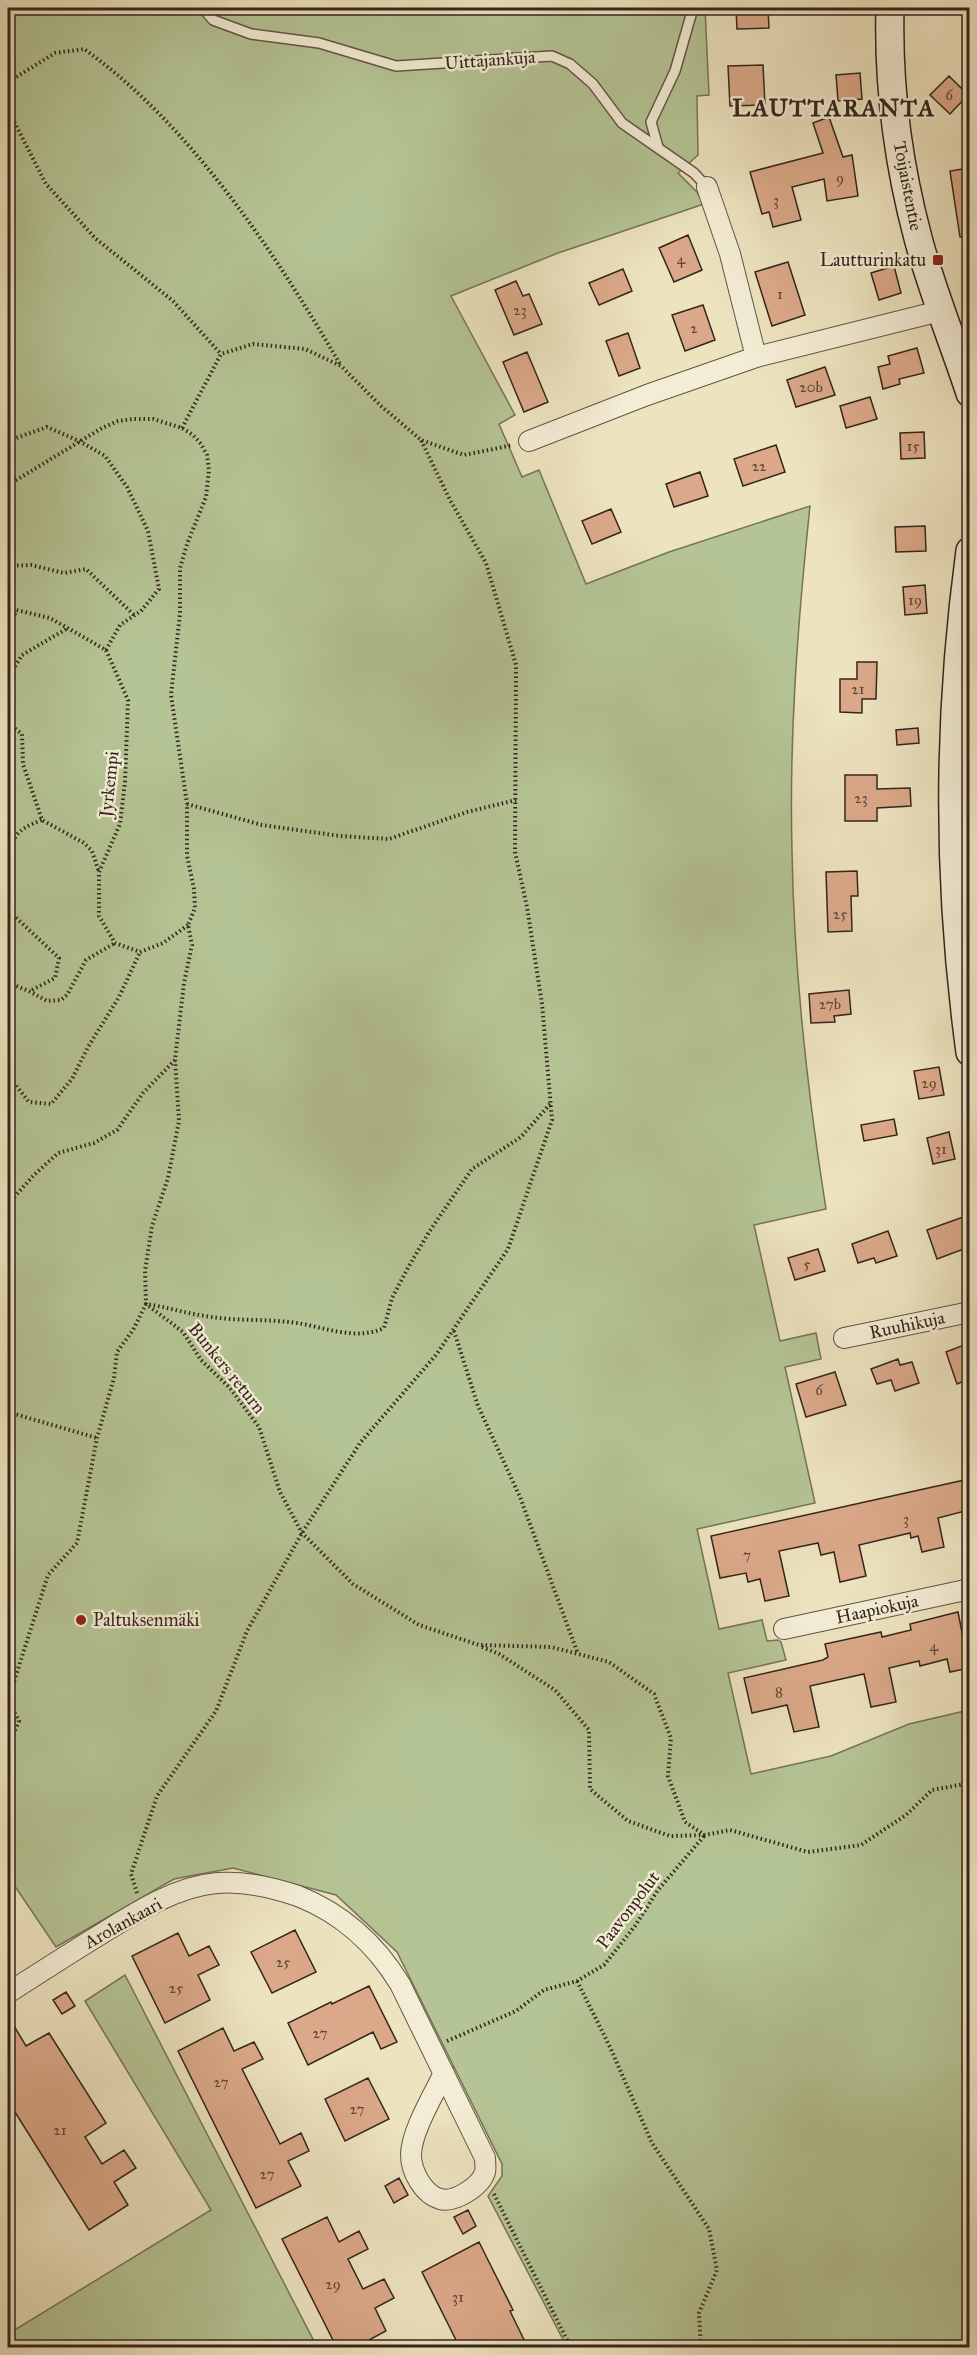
<svg xmlns="http://www.w3.org/2000/svg" width="977" height="2355" font-family="'IM FELL Great Primer',serif">
<style>
.green{fill:#b5c494;stroke:#747458;stroke-width:1.5}
.building{fill:#dba989;stroke:#34251d;stroke-width:1.5}
.lines{fill:none;stroke-linecap:round;stroke-linejoin:round}
.lane-casing{stroke:#625446;stroke-width:12}
.street-casing{stroke:#625446;stroke-width:22}
.secondary-casing{stroke:#34251d;stroke-width:30}
.path{stroke:#34251d;stroke-width:4;stroke-dasharray:1.5 3;stroke-linecap:butt}
.lane{stroke:#f3edd5;stroke-width:9}
.street{stroke:#f3edd5;stroke-width:20}
.secondary{stroke:#f3edd5;stroke-width:27}
.poi-dot{fill:#8f2418;stroke:#f3edd5;stroke-width:2}
.labels{text-anchor:middle;stroke-width:5;stroke-linejoin:round;paint-order:stroke}
.number-label{font-size:15px;fill:#5e4638}
.street-label{font-size:18px;fill:#34251d;stroke:#f3edd5}
.poi-label{font-size:18px;fill:#34251d;stroke:#f3edd5;text-anchor:end}
.district-label{font-size:24px;font-weight:bold;letter-spacing:1.5px;fill:#34251d;stroke:#f3edd5}
</style>
<rect width="100%" height="100%" fill="#ede3bf"/>
<filter id="stains"><feTurbulence type="fractalNoise" baseFrequency=".00333" numOctaves="4"/><feColorMatrix values="0 0 0 0 .2 0 0 0 0 .09 0 0 0 0 .02 0 0 0 .5 -.17"/></filter>
<radialGradient id="worn" r=".72"><stop offset=".6" stop-color="#630" stop-opacity="0"/><stop offset="1" stop-color="#630" stop-opacity=".3"/></radialGradient>
<path class="green" d="M8,8H705L709,95L697,96L698,155L678,173L697,192L704,204L558,253L451,296L515,415L499,424L522,477L539,470L586,584L669,552L810,506C798,620 789,735 792,851C794,971 807,1090 826,1209L754,1225L780,1341L816,1333L821,1359L785,1367L815,1503L697,1529L719,1629L762,1620L767,1641L778,1640L781,1642L786,1660L728,1673L751,1774L831,1756L909,1724L969,1710V2347H567L488,2196L502,2176V2164L397,1952L336,1895L233,1868L174,1879L56,1947L8,1876Z
M125,1975L317,2347H8V2334L211,2210L85,2001Z"/>
<path class="building" d="M736,8H768L769,28L737,29Z
M763,65L765,105L730,106L728,66Z
M860,73L862,99L838,101L836,75Z
M949,76L968,95L950,114L930,95Z
M829,117L843,157L852,155L858,196L827,201L824,179L792,187L801,220L773,227L769,212L762,214L750,172L823,153L813,123Z
M969,168V236L960,237L950,171Z
M688,235L702,270L674,282L659,248Z
M788,262L805,315L772,326L755,272Z
M894,266L901,293L879,300L871,273Z
M623,269L632,291L599,305L589,283Z
M516,281L523,296L529,294L542,324L514,335L495,290Z
M703,305L715,340L685,351L672,315Z
M628,333L640,368L619,376L606,341Z
M917,348L924,373L899,379L900,384L883,389L878,367L890,364L888,356Z
M527,352L548,402L524,412L503,362Z
M825,367L835,395L796,407L787,380Z
M870,397L877,419L846,428L840,406Z
M924,432L925,458L901,459L900,433Z
M776,445L785,472L743,486L734,459Z
M700,472L708,496L674,507L666,484Z
M611,509L621,532L592,544L582,521Z
M925,526L926,551L896,552L895,527Z
M925,585L927,613L905,615L903,587Z
M857,662H877L876,699H862V713L840,712V679H857Z
M918,728L919,743L897,745L896,730Z
M845,775H877V789L910,788L911,806L877,808V821H845Z
M857,871L858,896H851L852,931L828,932L826,872Z
M849,990L851,1014L834,1016L835,1022L811,1023L809,994Z
M939,1067L944,1095L919,1099L914,1071Z
M894,1119L897,1135L864,1141L861,1125Z
M949,1132L955,1159L933,1164L927,1138Z
M966,1216L969,1225V1247L937,1259L927,1230Z
M888,1231L897,1256L876,1263L874,1258L858,1263L852,1244Z
M818,1249L825,1271L795,1280L788,1258Z
M969,1343V1379L957,1384L946,1352Z
M898,1359L900,1365L912,1362L919,1383L895,1391L891,1380L877,1384L871,1369Z
M835,1372L846,1405L806,1417L796,1384Z
M969,1479V1510L938,1518L944,1547L922,1552L918,1536L911,1538L910,1533L859,1545L866,1576L840,1582L834,1552L821,1555L818,1543L779,1551L789,1596L765,1601L760,1579L748,1582L746,1573L720,1578L711,1536Z
M958,1612L969,1668L950,1672L947,1659L920,1666L919,1661L889,1668L896,1702L871,1707L864,1674L810,1686L819,1727L794,1732L787,1705L752,1713L744,1678L823,1660L828,1657L825,1644L881,1632L882,1637L911,1630L910,1624Z
M295,1930L316,1972L272,1993L251,1952Z
M178,1933L189,1956L209,1946L219,1965L198,1975L210,2000L165,2023L132,1956Z
M369,1986L397,2042L381,2049L373,2032L308,2065L288,2023L331,2002L332,2004Z
M66,1992L75,2006L62,2014L53,2000Z
M8,2016L26,2046L49,2033L106,2123L85,2137L102,2164L124,2150L136,2168L114,2182L128,2205L89,2230L8,2101Z
M223,2028L234,2051L254,2042L263,2059L242,2069L280,2144L301,2133L309,2151L288,2161L301,2186L256,2208L178,2051Z
M368,2078L389,2119L345,2141L325,2099Z
M399,2178L408,2195L394,2203L385,2186Z
M468,2210L476,2226L463,2234L454,2217Z
M327,2217L339,2242L359,2231L368,2249L348,2259L363,2289L384,2279L394,2298L375,2308L386,2331L354,2348H337L282,2239Z
M479,2242L513,2310L510,2311L528,2348H460L422,2272Z"/>
<g class="lines">
<g class="lane-casing">
<path id="lane" d="M203,8L213,20L251,34L319,43L396,66L552,56L570,64L593,84L622,123L694,173L707,187
M658,147L651,122L675,71L693,8"/>
</g>
<g class="street-casing">
<path id="street" d="M707,187L730,254L756,357
M529,441L647,395L756,357L940,311
M844,1338L970,1312
M784,1629L970,1589
M8,1993C36,1975 64,1957 93,1939C131,1916 172,1887 217,1883C245,1881 272,1887 298,1896C343,1914 375,1943 400,1984L485,2158C485,2162 486,2168 485,2172C481,2186 455,2203 440,2199C423,2194 411,2171 411,2155C411,2132 434,2094 444,2073"/>
</g>
<g class="secondary-casing">
<path id="secondary" d="M890,8C888,84 898,163 918,238C932,291 953,341 970,393
M970,551C947,721 947,882 970,1052"/>
</g>
<path class="path" d="M8,80L13,79L55,53L84,49C190,124 276,254 341,366
M8,110L46,184L95,238L173,301L221,354
M182,428L221,354L253,344L305,349L341,366L380,405L421,440L464,455L513,445
M8,441L47,427L79,441L105,456L127,487L148,531L159,589L141,611L120,625L106,650
M8,485L102,428L118,421L134,419H153L182,428L193,435L201,444L207,455L209,470L206,497L187,544L180,568V614L171,695L187,804V856L194,889L195,908L188,925L192,945L184,983L175,1059L179,1121L168,1178L152,1226L145,1271L146,1304L183,1332L201,1360L230,1388L259,1427L280,1492L302,1533L353,1584L419,1625L479,1645L551,1647L609,1662L654,1694L671,1738L668,1776L685,1822L705,1835L730,1830L808,1852L861,1845L906,1815L932,1790L970,1783
M8,566L31,565L64,573L86,569L134,615
M8,608L50,618L106,650L128,700L125,782L120,824L99,872V916L115,943L140,952L163,943L188,925
M8,620L18,611
M8,678L22,655L68,628
M8,723L22,734L23,764L42,820L84,843L92,851L99,872
M187,804L262,825L340,836L389,839L467,812L516,800
M8,864C12,837 15,830 42,820
M8,898L10,912L59,958L55,978L30,991
M8,983L29,991L47,1001L61,1000L67,995L86,960L115,943
M8,1075L29,1102L51,1104L72,1079L88,1047L119,997L140,952
M8,1204L34,1175L58,1153L94,1143L117,1130L143,1093L175,1060
M454,1331L478,1406L520,1497L578,1654
M8,1412L97,1438
M482,1647L499,1654L555,1690L589,1730L590,1789L628,1821L670,1836L704,1835
M8,1692L11,1691L48,1575L77,1543L97,1438L114,1378L117,1352L133,1330L146,1304C166,1307 185,1313 205,1316C233,1321 261,1319 289,1322C321,1325 353,1342 384,1328L392,1298L409,1266L429,1232L472,1169L521,1137L551,1103
M8,1701L19,1721L8,1747
M137,1893L131,1874L157,1796L216,1711L247,1631L302,1533L360,1443L436,1355L508,1249L552,1120L542,1004L527,907L515,852L516,665L486,563L450,500L421,440
M577,1981L610,2047L652,2143L709,2229L717,2270L699,2313L701,2348
M447,2041L516,2011L544,1990L577,1981L604,1965L635,1926L658,1890L705,1835
M494,2194L571,2348"/>
<use href="#lane" class="lane"/>
<use href="#street" class="street"/>
<use href="#secondary" class="secondary"/>
</g>
<g class="poi-dot">
<rect x="932" y="254" width="12" height="12" rx="3"/>
<circle cx="81" cy="1620" r="6"/>
</g>
<g class="labels">
<g class="number-label">
<text x="949" y="100">6</text>
<text x="840" y="183">9</text>
<text x="776" y="205">3</text>
<text x="681" y="264">4</text>
<text x="780" y="299">1</text>
<text x="520" y="315">23</text>
<text x="694" y="333">2</text>
<text x="811" y="392">20b</text>
<text x="913" y="451">15</text>
<text x="759" y="471">22</text>
<text x="915" y="605">19</text>
<text x="858" y="694">21</text>
<text x="861" y="803">23</text>
<text x="840" y="919">25</text>
<text x="830" y="1009">27b</text>
<text x="929" y="1088">29</text>
<text x="941" y="1154">31</text>
<text x="807" y="1269">5</text>
<text x="819" y="1395">6</text>
<text x="906" y="1524">3</text>
<text x="747" y="1560">7</text>
<text x="934" y="1651">4</text>
<text x="779" y="1697">8</text>
<text x="283" y="1967">25</text>
<text x="176" y="1993">25</text>
<text x="320" y="2038">27</text>
<text x="221" y="2087">27</text>
<text x="357" y="2114">27</text>
<text x="60" y="2135">21</text>
<text x="267" y="2179">27</text>
<text x="333" y="2289">29</text>
<text x="458" y="2302">31</text>
</g>
<g class="street-label">
<text transform="translate(490 60) rotate(-4)" y="6">Uittajankuja</text>
<text transform="translate(908 186) rotate(79)" y="6">Toijaistentie</text>
<text transform="translate(109 784) rotate(-84)" y="6">Jyrkempi</text>
<text transform="translate(907 1325) rotate(-12)" y="6">Ruuhikuja</text>
<text transform="translate(227 1368) rotate(51)" y="6">Bunkers return</text>
<text transform="translate(877 1609) rotate(-12)" y="6">Haapiokuja</text>
<text transform="translate(628 1910) rotate(-53)" y="6">Paavonpolut</text>
<text transform="translate(123 1923) rotate(-29)" y="6">Arolankaari</text>
</g>
<g class="poi-label">
<text x="926" y="266">Lautturinkatu</text>
<text x="93" y="1626" text-anchor="start">Paltuksenmäki</text>
</g>
<g class="district-label">
<text x="834" y="116">LAUTTARANTA</text>
</g>
</g>
<rect width="977" height="2355" fill="none" stroke="#ede3bf" stroke-width="30"/>
<rect x="9" y="9" width="959" height="2337" fill="none" stroke="#34251d" stroke-width="3"/>
<rect x="15" y="15" width="947" height="2325" fill="none" stroke="#34251d" stroke-width="1.5"/>
<rect width="100%" height="100%" filter="url(#stains)"/>
<rect width="100%" height="100%" fill="url(#worn)"/>
</svg>
